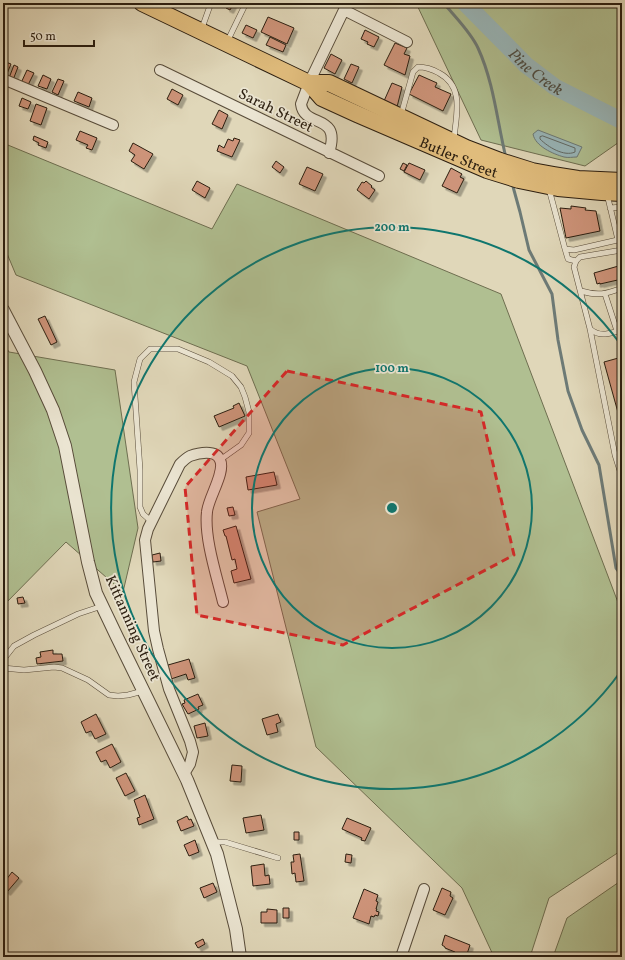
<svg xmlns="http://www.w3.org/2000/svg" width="625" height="960" font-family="Vollkorn,serif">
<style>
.green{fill:#b0bf91;stroke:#6e6e50}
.water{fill:#99b7ba;stroke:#6d7a76}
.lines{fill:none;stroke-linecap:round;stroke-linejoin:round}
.shore{stroke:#626a65;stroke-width:1}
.stream{stroke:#6d7a76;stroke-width:3}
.river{stroke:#99b7ba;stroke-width:17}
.building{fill:#ce947a;stroke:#2b1e10;filter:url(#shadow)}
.service-casing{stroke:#584c3a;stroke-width:6}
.minor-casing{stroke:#584c3a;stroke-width:12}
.tertiary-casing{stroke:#584c3a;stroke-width:14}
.trunk-casing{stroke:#2b1e10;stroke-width:18}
.service{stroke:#ebe5d2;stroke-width:5}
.minor{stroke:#ebe5d2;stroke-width:10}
.tertiary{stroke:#ebe5d2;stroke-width:12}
.trunk{stroke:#e0bc7c;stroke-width:16}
.marked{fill:#d62828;fill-opacity:0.2;stroke:#d62828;stroke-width:3;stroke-dasharray:8 5;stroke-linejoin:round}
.ring{fill:none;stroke:#0f766e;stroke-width:2}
.labels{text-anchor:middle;stroke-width:3.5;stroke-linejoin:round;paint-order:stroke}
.street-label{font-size:15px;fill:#2b1e10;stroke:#ebe5d2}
.water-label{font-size:16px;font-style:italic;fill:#4c4c43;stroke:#ebe5d2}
.centre{fill:#0f766e;stroke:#ebe5d2;stroke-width:2}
.ring-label{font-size:12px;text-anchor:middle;font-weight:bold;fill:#0f766e;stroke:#ebe5d2;stroke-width:3.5;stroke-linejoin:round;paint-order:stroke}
</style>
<defs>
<filter id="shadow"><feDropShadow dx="3.5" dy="3.5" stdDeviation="0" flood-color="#0004"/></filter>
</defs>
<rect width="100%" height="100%" fill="#e0d7b9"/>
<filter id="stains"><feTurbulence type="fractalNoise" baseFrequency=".005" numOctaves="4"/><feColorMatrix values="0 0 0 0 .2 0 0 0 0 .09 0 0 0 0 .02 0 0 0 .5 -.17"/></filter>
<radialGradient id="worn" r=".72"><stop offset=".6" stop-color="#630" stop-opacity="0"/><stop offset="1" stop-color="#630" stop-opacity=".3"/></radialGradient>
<path class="green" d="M416,3H622V140L585,166L481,140Z
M3,143L212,229L237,184L501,294L622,613V850L549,898L530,957H494L462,888L316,747L257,512L300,499L247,366L16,275L3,244Z
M3,342L9,352L115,370L138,528L123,592L66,542L3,606Z
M622,880V957H553L567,918Z"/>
<path class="water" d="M538,130L582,147L577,157C573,157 568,158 564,157C553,154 535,146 533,134Z"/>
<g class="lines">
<path class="shore" d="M543,136L575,148V152C564,157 548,147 540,139V137Z"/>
<path class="stream" d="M445,3L447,7C458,20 471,33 478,48C494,83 497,121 506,158
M512,183L520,212L529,250L552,294L558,340L568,391L582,430L599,465L616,568L622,576"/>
<path class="river" id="s1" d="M465,3L526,65L555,87L622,121"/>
</g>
<path class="building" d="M228,3H234L230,10L226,8Z
M268,17L294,28L287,44L261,32Z
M246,25L257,30L253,38L242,33Z
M365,30L379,37L374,47L367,44L368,42L361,39Z
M270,37L286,45L283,52L266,45Z
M395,43L407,48L404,54L410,56L405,75L384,65Z
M331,54L342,60L335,74L324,68Z
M3,61L11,64L6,76L3,75Z
M351,64L359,67L352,83L344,79Z
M14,65L18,67L13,80L9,78Z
M27,70L34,73L28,85L21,83Z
M43,75L51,79L47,89L38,86Z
M419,75L437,83L435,87L451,94L443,111L409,94Z
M58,79L64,81L58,95L52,92Z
M392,83L402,87L397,107L384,101Z
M172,89L183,95L178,105L167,99Z
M78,92L92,98L89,107L74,101Z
M22,98L31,102L28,109L19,106Z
M36,104L47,108L41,125L30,121Z
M219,110L228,115L222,129L212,124Z
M80,131L97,138L92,150L86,148L88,145L76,140Z
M34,136L48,142L46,148L38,145L39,143L33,140Z
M234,138L240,140L232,157L217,151L219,145L224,148L228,139L233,141Z
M133,143L153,154L144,169L131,161L135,155L129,151Z
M276,161L284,167L280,173L272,167Z
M403,163L407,165L404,171L400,169Z
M409,163L425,170L420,180L404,172Z
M307,167L323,174L315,191L299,184Z
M451,168L462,174L460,177L464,179L457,193L442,186Z
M197,181L210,188L205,198L192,190Z
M366,181L372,186L371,187L375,190L369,199L357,190L362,182L364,183Z
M571,206L586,208L585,210L596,211L600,231L566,238L560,208L571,209Z
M622,265V279L600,284V283L597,284L594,273Z
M45,316L57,342L51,345L38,319Z
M622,357V427L604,362Z
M239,403L245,416L219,427L214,416L234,408L233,406Z
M274,472L277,485L248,490L246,477Z
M233,507L235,515L229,516L227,508Z
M236,526L251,579L234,583L231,571L237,569L235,559L232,560L226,536H225L223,530Z
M160,553L161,561L153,562L152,555Z
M23,597L25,603L18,604L17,598Z
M53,650V654H62L63,661L37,664L36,658L41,657L40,652Z
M189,659L195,678L188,680L186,674L171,679L168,665Z
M198,694L203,705L198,707L199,709L188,714L182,704L185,703L184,700Z
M96,714L106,734L95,739L91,731L86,733L81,722Z
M278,714L281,722L276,724L278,732L267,735L262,719Z
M205,723L208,736L197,738L194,726Z
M112,744L121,762L110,768L106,760L101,762L96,752Z
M232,765L242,766L241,782L230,781Z
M126,773L135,791L125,796L116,778Z
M145,795L154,819L139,825L137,818L140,817L134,800Z
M261,815L264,830L246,833L243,818Z
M187,816L189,820L191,819L194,826L181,831L177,821Z
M347,818L371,828L365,841L361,840L362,838L342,829Z
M294,832H299V840H294Z
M195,840L199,852L189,856L184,845Z
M300,854L304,881L296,882L295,873L292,874L291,862H294L293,855Z
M346,854L352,855L351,863L345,862Z
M264,864L265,876L269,875L270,884L253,886L251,866Z
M12,872L19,878L7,892L3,889V884Z
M213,883L217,892L204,898L200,888Z
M442,888L451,892L450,896L453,898L445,915L433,910Z
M364,889L378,895L376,901L378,902L376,909H377L376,911L379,912L378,916L375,915L374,917L371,916L369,924L353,918Z
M283,908H289V918H283Z
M267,909L277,910V923H261V912H267Z
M445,935L470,945L466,957H453L455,952L445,948V947L442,945Z
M203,939L205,944L198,948L195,943Z"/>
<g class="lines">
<g class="service-casing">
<path id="service" d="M202,28L211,3
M227,42L246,3
M401,115L413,72L418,67C426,67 432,69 439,73C465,87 456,115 454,139
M549,189L565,249L574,250L622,239
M607,194L618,240
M610,208L622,207
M565,249L568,259L576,261
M622,250L580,257L576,261L574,267L590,329L615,455L622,477
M581,291C598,296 606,294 622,288
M605,294L617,331
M590,329C601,338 610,333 622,330
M151,521L143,514L140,507V470L134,382L140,359L150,349H178L209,362L232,376L241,387L245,397L249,412V433L241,445L220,460
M3,660L14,646L34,635L78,614L102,606
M3,668L24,670L54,667L62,668L88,680L109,695L118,696L128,695L143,691
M214,842H225L278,858"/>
</g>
<g class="minor-casing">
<path id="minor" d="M160,70L379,176
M3,79L113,125
M329,153C342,112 304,129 301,104L309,83L344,10L407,42
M184,774L190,764L193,752L190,741L169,689L158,649L154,631L145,540L148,529L180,464C183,461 186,458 190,456C198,453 216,449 220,460C226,472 208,498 207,512C204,538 217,577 223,602
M401,957L424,889"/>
</g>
<g class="tertiary-casing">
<path id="tertiary" d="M3,310L35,371L53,410L65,446L88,562L96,593L117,637L187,780L217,854L236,929L240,957"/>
</g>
<g class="trunk-casing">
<g id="trunk">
<path id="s2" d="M142,3L309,83L322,98L357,114L487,170L519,180L558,188L602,192L622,193"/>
<path d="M309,83H329L466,148L500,161L532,171L554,175L578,179L622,181"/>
</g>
</g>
<use href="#service" class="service"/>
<use href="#minor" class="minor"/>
<use href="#tertiary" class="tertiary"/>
<use href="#trunk" class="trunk"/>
</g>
<path class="marked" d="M287,371L481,412L514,555L343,645L197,615L185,487Z"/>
<g class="ring">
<circle cx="392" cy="508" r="140"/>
<path d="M621 671A281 281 0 1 1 621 345"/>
</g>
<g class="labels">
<g class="street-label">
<text transform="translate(276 110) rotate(26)" y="5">Sarah Street</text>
<text dy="5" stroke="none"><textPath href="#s2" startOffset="354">Butler Street</textPath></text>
<text transform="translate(133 628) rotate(66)" y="5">Kittanning Street</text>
</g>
<g class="water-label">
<text dy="6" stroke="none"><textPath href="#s1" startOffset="99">Pine Creek</textPath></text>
</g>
</g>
<circle cx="392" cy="508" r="6" class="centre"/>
<g class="ring-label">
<text x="392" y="231">200 m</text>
<text x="392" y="372">100 m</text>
</g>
<rect width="625" height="960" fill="none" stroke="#e0d7b9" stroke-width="16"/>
<rect x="4" y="4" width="617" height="952" fill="none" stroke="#2b1e10" stroke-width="2"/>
<rect x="8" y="8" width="609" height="944" fill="none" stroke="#2b1e10"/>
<path d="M24 40v6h70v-6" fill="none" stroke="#2b1e10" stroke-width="2"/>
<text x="30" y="40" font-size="12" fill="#2b1e10" stroke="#ebe5d2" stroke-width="3" paint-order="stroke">50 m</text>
<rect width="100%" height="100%" filter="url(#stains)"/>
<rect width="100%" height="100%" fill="url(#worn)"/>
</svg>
